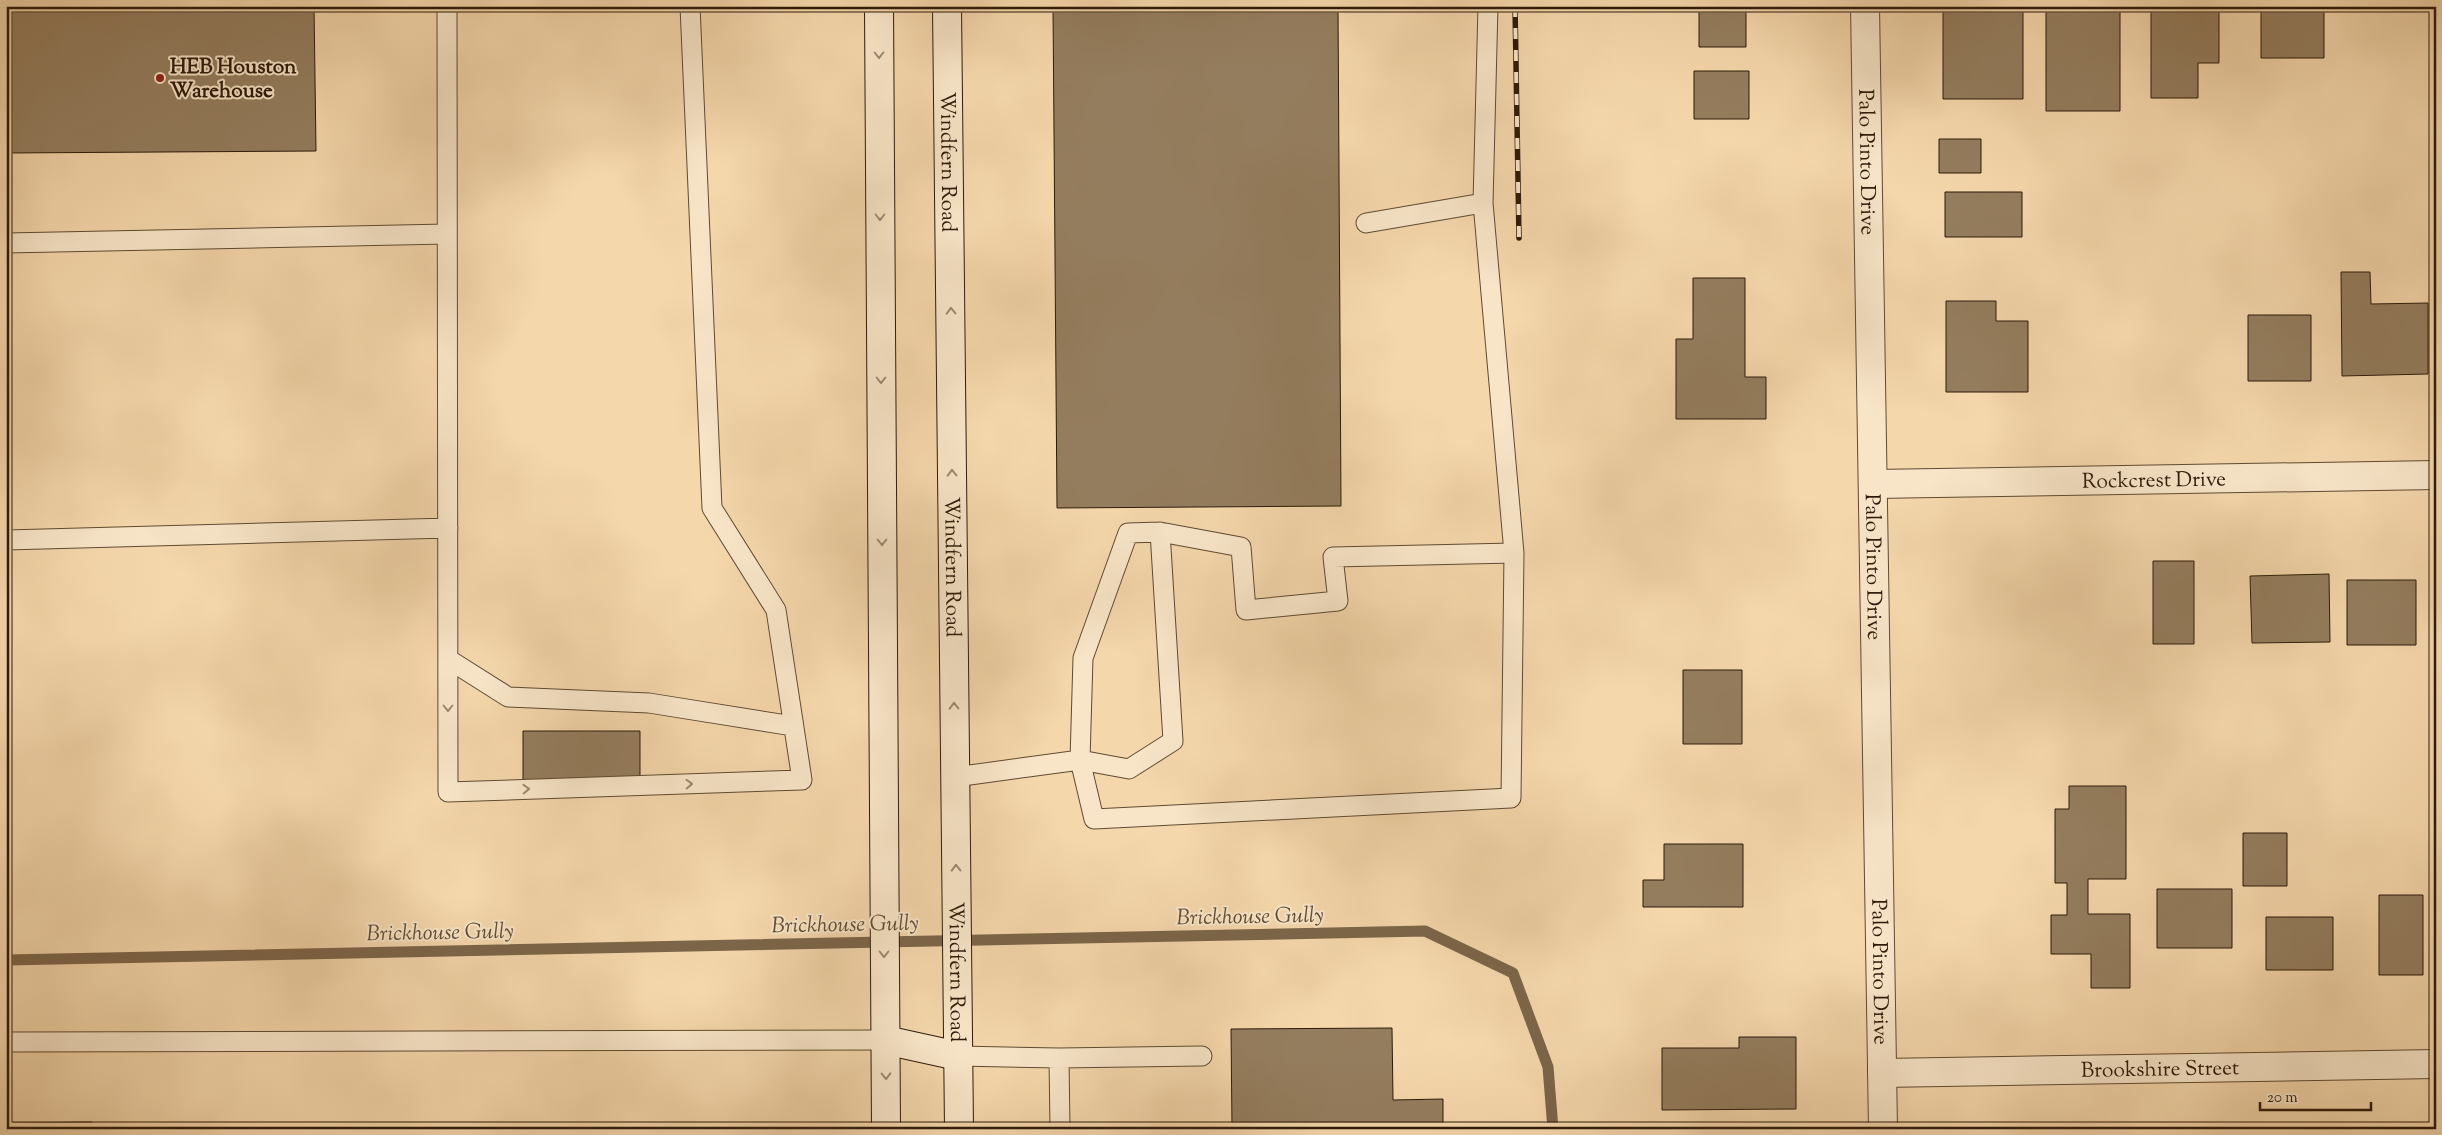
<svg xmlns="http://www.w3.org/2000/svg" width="2442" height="1135" font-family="'Sorts Mill Goudy',serif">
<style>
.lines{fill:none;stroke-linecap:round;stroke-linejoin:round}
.stream{stroke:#7c654a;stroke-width:11}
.building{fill:#947d5e;stroke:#2d1b0a}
.lane-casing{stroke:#5f4a32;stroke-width:21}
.street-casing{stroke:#5f4a32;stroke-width:30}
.secondary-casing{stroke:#2d1b0a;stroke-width:30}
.lane{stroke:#f8e5c8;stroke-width:19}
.street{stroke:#f8e5c8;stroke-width:28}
.secondary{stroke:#f8e5c8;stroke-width:28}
.rail-casing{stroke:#2d1b0a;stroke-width:5.5}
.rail{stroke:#f8e5c8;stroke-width:4;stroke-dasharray:11;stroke-linecap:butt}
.oneway{stroke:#9d8a72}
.poi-dot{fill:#8f2418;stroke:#f8e5c8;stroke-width:2}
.labels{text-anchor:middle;stroke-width:4;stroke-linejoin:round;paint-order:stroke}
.poi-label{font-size:21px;font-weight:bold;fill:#2d1b0a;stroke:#f8e5c8;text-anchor:start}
.street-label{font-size:21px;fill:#2d1b0a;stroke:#f8e5c8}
.water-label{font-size:22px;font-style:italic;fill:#614d34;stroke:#f8e5c8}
</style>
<rect width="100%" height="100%" fill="#f4d7ab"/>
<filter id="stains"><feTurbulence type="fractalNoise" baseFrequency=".004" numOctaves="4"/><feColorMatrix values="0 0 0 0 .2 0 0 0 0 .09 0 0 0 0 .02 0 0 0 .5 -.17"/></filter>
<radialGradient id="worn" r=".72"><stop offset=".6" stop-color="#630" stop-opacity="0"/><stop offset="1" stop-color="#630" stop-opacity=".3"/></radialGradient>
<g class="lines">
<path class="stream" d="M6,960L1425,931L1513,973L1548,1067L1553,1129"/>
</g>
<path class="building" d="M6,6H314L316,151L6,153Z
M1053,6H1338L1341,506L1057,508Z
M1699,6H1746V47H1699Z
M1943,6H2023V99H1943Z
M2046,6H2120V111H2046Z
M2151,6H2219V63H2198V98H2151Z
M2261,6H2324V58H2261Z
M1694,71H1749V119H1694Z
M1939,139H1981V173H1939Z
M1945,192H2022V237H1945Z
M2341,272H2370L2371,304L2428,303V374L2342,376Z
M1693,278H1745V377H1766V419H1676V339H1693Z
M1946,301H1996V321H2028V392H1946Z
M2248,315H2311V381H2248Z
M2153,561H2194V644H2153Z
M2329,574L2330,642L2252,643L2250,576Z
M2347,580H2416V645H2347Z
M1683,670H1742V744H1683Z
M523,731H640V780H523Z
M2069,786H2126V879H2088V914H2130V988H2091V954H2051V915H2067V883H2055V809H2069Z
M2243,833H2287V886H2243Z
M1664,844H1743V907H1643V880H1664Z
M2157,889H2232V948H2157Z
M2379,895H2423V975H2379Z
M2266,917H2333V970H2266Z
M1392,1028L1393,1100L1443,1099V1129H1232L1231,1029Z
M1739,1037H1796V1109L1662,1110V1048H1739Z
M92,1122V1129H6V1123Z"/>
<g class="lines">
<g class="lane-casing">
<path id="lane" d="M447,6L448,792L802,780L776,610L712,508L690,6
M1488,6L1483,203L1514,553L1511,798L1094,819L1080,760L1083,658L1128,533L1160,532L1241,547L1246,610L1338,601L1333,557L1514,553
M1366,223L1483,203
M6,243L447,234
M6,540L448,528
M448,659L508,697L649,703L793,726
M955,777L1080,760L1129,769L1173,741L1160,532
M6,1042L885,1040
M958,1056L1059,1058L1202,1056
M1059,1058L1060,1129"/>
</g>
<g class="street-casing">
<g id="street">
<path id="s1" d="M1865,6L1883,1129"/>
<path id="s2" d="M1873,484L2436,475"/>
<path id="s3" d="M1882,1073L2436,1064"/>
</g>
</g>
<g class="secondary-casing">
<g id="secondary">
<path d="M879,6L886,1129"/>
<path id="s4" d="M947,6L959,1129"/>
<path d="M885,1040L958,1056"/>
</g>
</g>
<use href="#lane" class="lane"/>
<use href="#street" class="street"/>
<use href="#secondary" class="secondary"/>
<g class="rail-casing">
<path id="rail" d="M1515,6L1519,238"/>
</g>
<use href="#rail" class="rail"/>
</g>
<defs><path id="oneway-chevron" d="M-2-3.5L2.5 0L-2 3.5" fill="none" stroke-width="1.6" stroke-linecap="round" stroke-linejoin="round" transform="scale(1.25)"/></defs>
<g class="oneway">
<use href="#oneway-chevron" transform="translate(879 55) rotate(90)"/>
<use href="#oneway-chevron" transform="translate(880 217) rotate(90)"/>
<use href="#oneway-chevron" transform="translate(951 311) rotate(-91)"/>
<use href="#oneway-chevron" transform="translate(881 380) rotate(90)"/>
<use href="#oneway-chevron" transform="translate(952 473) rotate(-91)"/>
<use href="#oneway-chevron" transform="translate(882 542) rotate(90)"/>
<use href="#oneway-chevron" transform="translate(954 706) rotate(-91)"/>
<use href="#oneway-chevron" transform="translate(448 708) rotate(90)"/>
<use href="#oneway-chevron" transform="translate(689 784) rotate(-2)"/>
<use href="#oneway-chevron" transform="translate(526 789) rotate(-2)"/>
<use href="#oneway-chevron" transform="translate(956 868) rotate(-91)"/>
<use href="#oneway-chevron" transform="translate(884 954) rotate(90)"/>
<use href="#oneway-chevron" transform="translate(886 1076) rotate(89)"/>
</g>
<circle class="poi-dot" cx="160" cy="78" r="5"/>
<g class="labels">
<g class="poi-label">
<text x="170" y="73">HEB Houston<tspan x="170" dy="24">Warehouse</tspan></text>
</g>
<g class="street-label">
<text dy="7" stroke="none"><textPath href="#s4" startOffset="156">Windfern Road</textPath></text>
<text dy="7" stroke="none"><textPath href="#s1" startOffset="156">Palo Pinto Drive</textPath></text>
<text dy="7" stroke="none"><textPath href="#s2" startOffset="281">Rockcrest Drive</textPath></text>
<text dy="7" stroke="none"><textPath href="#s1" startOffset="561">Palo Pinto Drive</textPath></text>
<text dy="7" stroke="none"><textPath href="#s4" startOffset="561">Windfern Road</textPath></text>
<text dy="7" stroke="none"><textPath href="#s4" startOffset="966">Windfern Road</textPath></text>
<text dy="7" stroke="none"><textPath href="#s1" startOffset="966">Palo Pinto Drive</textPath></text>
<text dy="7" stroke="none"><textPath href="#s3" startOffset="278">Brookshire Street</textPath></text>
</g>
<g class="water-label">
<text transform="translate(1250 915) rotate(-1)" y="8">Brickhouse Gully</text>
<text transform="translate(845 923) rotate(-1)" y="8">Brickhouse Gully</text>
<text transform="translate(440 931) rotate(-1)" y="8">Brickhouse Gully</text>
</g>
</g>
<rect width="2442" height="1135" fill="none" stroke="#f4d7ab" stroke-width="25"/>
<rect x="8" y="8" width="2427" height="1120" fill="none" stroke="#2d1b0a" stroke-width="2.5"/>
<rect x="12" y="12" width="2417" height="1110" fill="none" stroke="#2d1b0a"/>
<path d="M2260 1102v8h111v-8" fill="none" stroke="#2d1b0a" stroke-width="2.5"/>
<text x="2267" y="1102" font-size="15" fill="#2d1b0a" stroke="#f8e5c8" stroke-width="4" paint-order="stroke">20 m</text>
<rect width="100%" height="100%" filter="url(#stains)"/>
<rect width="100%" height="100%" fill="url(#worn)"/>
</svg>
